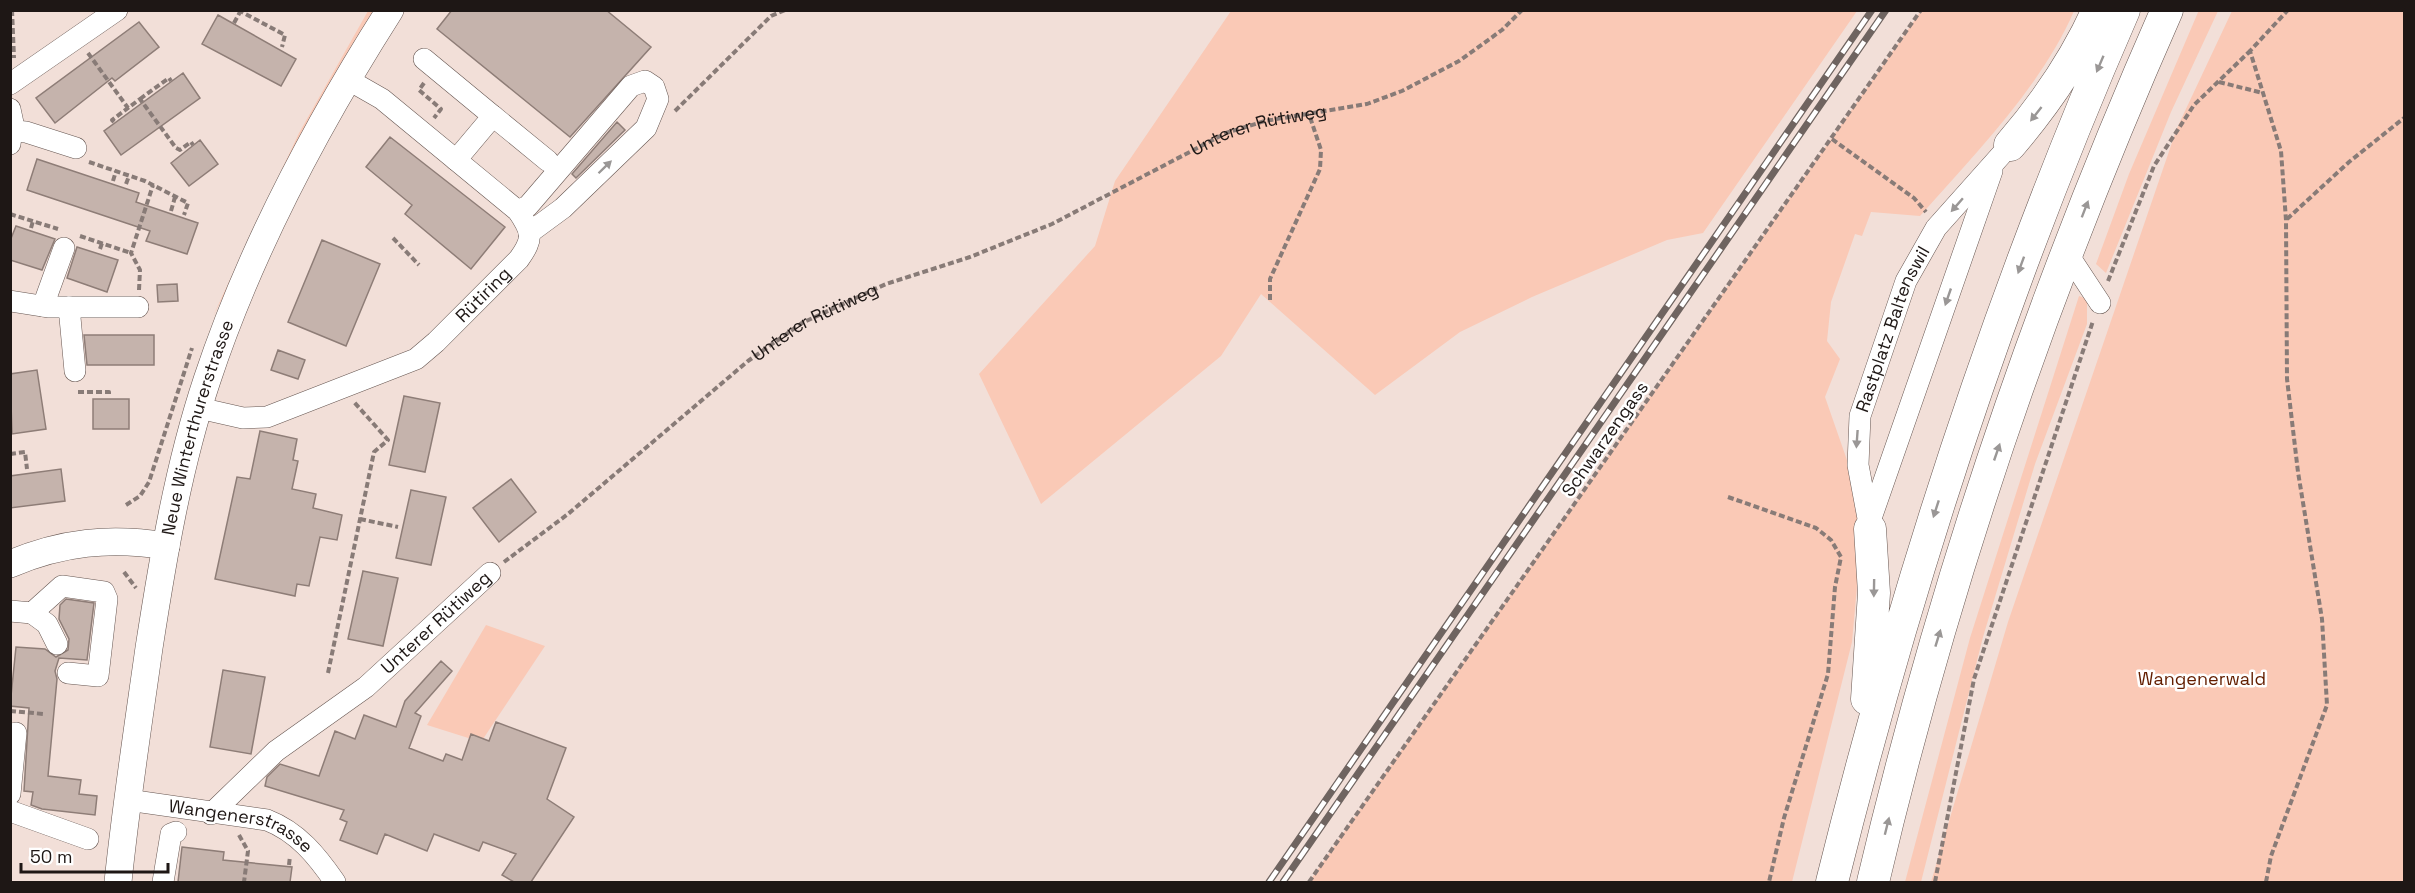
<svg xmlns="http://www.w3.org/2000/svg" width="2415" height="893" font-family="'Space Grotesk',sans-serif">
<style>
.green{fill:#fac9b6}
.building{fill:#c5b3ac;stroke:#8e7d77;stroke-width:1.5}
.lines{fill:none;stroke-linecap:round;stroke-linejoin:round}
.minor-casing{stroke:#665651;stroke-width:22}
.major-casing{stroke:#665651;stroke-width:28}
.highway-casing{stroke:#665651;stroke-width:33}
.path{stroke:#887b77;stroke-width:4;stroke-dasharray:6 3;stroke-linecap:butt}
.minor{stroke:#fff;stroke-width:21}
.major{stroke:#fff;stroke-width:27}
.highway{stroke:#fff;stroke-width:32}
.rail-casing{stroke:#6f6460;stroke-width:7}
.rail{stroke:#fff;stroke-width:4.5;stroke-dasharray:14;stroke-linecap:butt}
.oneway{fill:#9a9796}
.labels{text-anchor:middle;stroke-width:5;stroke-linejoin:round;paint-order:stroke}
.street-label{font-size:18px;fill:#1e1715;stroke:#fff}
.park-label{font-size:18px;fill:#631e00;stroke:#fff}
</style>
<rect width="100%" height="100%" fill="#f2dfd8"/>
<path class="green" d="M2199,10L2218,11L2171,112L2106,273L2096,264L2129,174Z
M368,11H375L213,316L299,133Z
M1231,11V10L1857,11L1703,233L1667,240L1532,297L1460,332L1375,395L1261,294L1221,356L1041,504L979,374L1095,246L1115,181Z
M1921,11H2074C2041,87 1975,154 1920,216L1871,212L1862,236L1855,234L1831,302L1827,341L1840,359L1825,397L1848,463L1861,542L1852,642L1792,882H1309Z
M2232,11H2404V882H1931L2008,622L2177,128Z
M2079,296L2087,299V324L2035,464L1983,637L1921,882H1905L1970,638Z
M486,625L545,646L481,742L427,725Z"/>
<path class="building" d="M452,10H606L651,47L570,137L437,29Z
M218,15L296,59L281,86L202,44Z
M139,22L159,47L115,81L112,78L55,123L36,98Z
M183,73L200,98L121,155L104,131Z
M617,122L625,130L576,178L572,174Z
M390,137L505,227L471,269L405,214L412,205L366,167Z
M200,140L218,164L189,186L171,163Z
M37,159L139,193L136,202L198,223L187,254L146,241L150,231L27,190Z
M16,226L55,239L42,270L10,260V241Z
M322,240L380,264L346,346L288,322Z
M77,247L118,260L107,292L67,278Z
M177,284L178,301L158,302L157,285Z
M84,335H154V365H87Z
M278,350L305,360L298,379L271,370Z
M37,370L46,429L12,434L10,374Z
M404,396L440,403L425,472L389,465Z
M93,399H129V429H93Z
M260,431L297,439L293,460L298,461L292,489L316,494L313,508L342,515L337,540L320,537L309,586L297,584L295,596L215,579L237,477L250,479Z
M61,469L65,501L10,508V476Z
M511,479L536,512L499,542L473,508Z
M411,490L446,497L431,565L396,558Z
M363,571L398,578L383,646L348,639Z
M66,599L94,603L87,660L59,658L55,671L57,679L48,776L81,780L79,794L97,796L95,815L42,809L31,805L33,792L24,791L29,708L10,706L16,647L45,649L56,657L68,650L69,639L59,619L60,605Z
M441,661L452,671L415,713L421,716L409,748L443,761L446,754L462,760L471,734L489,741L496,722L566,748L547,799L574,817L531,882H514L502,875L516,854L483,842L479,851L434,834L427,851L385,834L377,854L340,840L347,822L340,819L344,810L265,786L267,777L280,764L319,776L335,731L355,739L364,715L396,727L405,701Z
M223,670L265,677L251,754L210,747Z
M182,847L224,852L223,860L292,867L290,882H178Z"/>
<g class="lines">
<g class="minor-casing">
<g id="minor">
<path d="M424,59L493,116L456,160"/>
<path d="M10,84L117,10"/>
<path d="M10,109L13,123L10,144"/>
<path d="M493,116L548,161"/>
<path d="M13,131L26,132L76,148"/>
<path d="M518,211L528,206L631,86L645,81L654,87L658,99L646,128L563,208L529,233"/>
<path d="M2067,253L2100,303"/>
<path d="M10,301L48,307H138"/>
<path d="M43,306L64,248"/>
<path d="M69,307L75,371"/>
<path id="s2" d="M199,408L243,418L267,417L416,359L436,342L519,259C534,238 532,232 518,211L382,99L347,79"/>
<path d="M1870,521L1992,171"/>
<path id="s3" d="M1870,529L1858,465L1860,416L1906,281L1936,228L2010,145"/>
<path d="M10,611L32,613L62,586L104,592L107,599L98,676L68,673"/>
<path d="M32,613L47,624L57,644"/>
<path d="M10,794L16,733"/>
<path id="s4" d="M128,800L267,820C298,832 317,856 335,882"/>
<path d="M10,811L88,839"/>
<path id="s5" d="M211,814L276,751L366,687L490,573"/>
<path d="M163,882L171,834L176,832"/>
</g>
</g>
<g class="major-casing">
<g id="major">
<path d="M10,564C62,542 110,537 166,546"/>
<path id="s6" d="M118,882C126,804 138,726 149,648C163,558 178,467 207,380C250,250 316,126 390,10"/>
</g>
</g>
<g class="highway-casing">
<path id="highway" d="M2010,145C2046,103 2075,61 2098,10
M1867,699L1874,593L1870,529
M1832,882C1906,584 2001,292 2124,10
M1873,882C1943,584 2043,291 2167,10"/>
</g>
<g class="path">
<path d="M12,10L14,58"/>
<path d="M238,10L285,35L282,47"/>
<path d="M234,23L240,12"/>
<path d="M88,53L128,108L140,99L176,148L180,150L191,142L193,145"/>
<path d="M2219,82L2263,93"/>
<path d="M424,83L419,90L441,109L434,118"/>
<path d="M140,99L169,78L171,81"/>
<path d="M675,111L771,16L785,10"/>
<path d="M114,122L112,120L128,108"/>
<path d="M1832,139L1914,198L1926,212"/>
<path d="M89,162L145,181L188,203L184,215"/>
<path d="M113,181L116,171"/>
<path d="M126,184L129,176"/>
<path d="M171,211L175,197"/>
<path d="M10,214L58,229"/>
<path d="M2287,219L2349,162L2404,118"/>
<path d="M31,228L33,221"/>
<path d="M80,236L131,253"/>
<path d="M393,238L419,265"/>
<path d="M100,249L102,243"/>
<path d="M2108,281L2154,166L2194,105L2250,51"/>
<path d="M139,290L140,270L131,253L153,185"/>
<path d="M1270,300V279L1320,169L1321,150L1309,114"/>
<path d="M78,392H109V397"/>
<path d="M10,454L25,452L27,469"/>
<path d="M1728,497L1816,528L1831,540L1841,557L1835,587L1828,674L1784,818L1769,882"/>
<path d="M126,505L140,496L149,482L192,348"/>
<path d="M360,519L398,527"/>
<path id="s1" d="M504,562L568,514L748,361L802,323L886,284L970,257L1052,224L1226,133L1265,121L1367,104L1402,91L1459,61L1502,30L1522,10"/>
<path d="M124,572L136,588"/>
<path d="M328,673L374,452L388,440L354,402"/>
<path d="M10,711L44,714"/>
<path d="M239,835L248,851L244,882"/>
<path d="M289,865L290,856"/>
<path d="M1309,882L1921,10"/>
<path d="M1935,882L1974,679L2093,321"/>
<path d="M2266,882L2271,856L2327,705L2322,619L2298,472L2287,379L2286,220L2281,151L2250,51L2288,10"/>
</g>
<use href="#minor" class="minor"/>
<use href="#major" class="major"/>
<use href="#highway" class="highway"/>
<g class="rail-casing">
<path id="rail" d="M1269,882L1872,10
M1283,882L1886,10"/>
</g>
<use href="#rail" class="rail"/>
</g>
<defs><path id="oneway-solid" d="M-6-.8H1V-3.2L6.5 0L1 3.2V.8H-6Z" transform="scale(1.5)"/></defs>
<g class="oneway">
<use href="#oneway-solid" transform="translate(2100 64) rotate(113)"/>
<use href="#oneway-solid" transform="translate(2036 114) rotate(128)"/>
<use href="#oneway-solid" transform="translate(605 167) rotate(-44)"/>
<use href="#oneway-solid" transform="translate(1957 205) rotate(131)"/>
<use href="#oneway-solid" transform="translate(2085 209) rotate(-69)"/>
<use href="#oneway-solid" transform="translate(2021 265) rotate(110)"/>
<use href="#oneway-solid" transform="translate(1948 297) rotate(109)"/>
<use href="#oneway-solid" transform="translate(1857 439) rotate(94)"/>
<use href="#oneway-solid" transform="translate(1997 452) rotate(-71)"/>
<use href="#oneway-solid" transform="translate(1936 509) rotate(108)"/>
<use href="#oneway-solid" transform="translate(1874 588) rotate(91)"/>
<use href="#oneway-solid" transform="translate(1938 638) rotate(-73)"/>
<use href="#oneway-solid" transform="translate(1887 826) rotate(-76)"/>
</g>
<g class="labels">
<g class="street-label">
<text dy="6" stroke="none"><textPath href="#s1" startOffset="880">Unterer Rütiweg</textPath></text>
<text dy="6" stroke="none"><textPath href="#s2" startOffset="322">Rütiring</textPath></text>
<text dy="6" stroke="none"><textPath href="#s1" startOffset="394">Unterer Rütiweg</textPath></text>
<text dy="6" stroke="none"><textPath href="#s3" startOffset="207">Rastplatz Baltenswil</textPath></text>
<text dy="6" stroke="none"><textPath href="#s6" startOffset="462">Neue Winterthurerstrasse</textPath></text>
<text transform="translate(1605 439) rotate(-55)" y="6">Schwarzengass</text>
<text dy="6" stroke="none"><textPath href="#s5" startOffset="296">Unterer Rütiweg</textPath></text>
<text dy="6" stroke="none"><textPath href="#s4" startOffset="117">Wangenerstrasse</textPath></text>
</g>
<g class="park-label">
<text x="2202" y="685">Wangenerwald</text>
</g>
</g>
<rect width="2415" height="893" fill="none" stroke="#1e1715" stroke-width="24"/>
<path d="M21 863v9h147v-9" fill="none" stroke="#1e1715" stroke-width="3"/>
<text x="30" y="863" font-size="18" fill="#1e1715" stroke="#ffffff" stroke-width="4.5" paint-order="stroke">50 m</text>
</svg>
